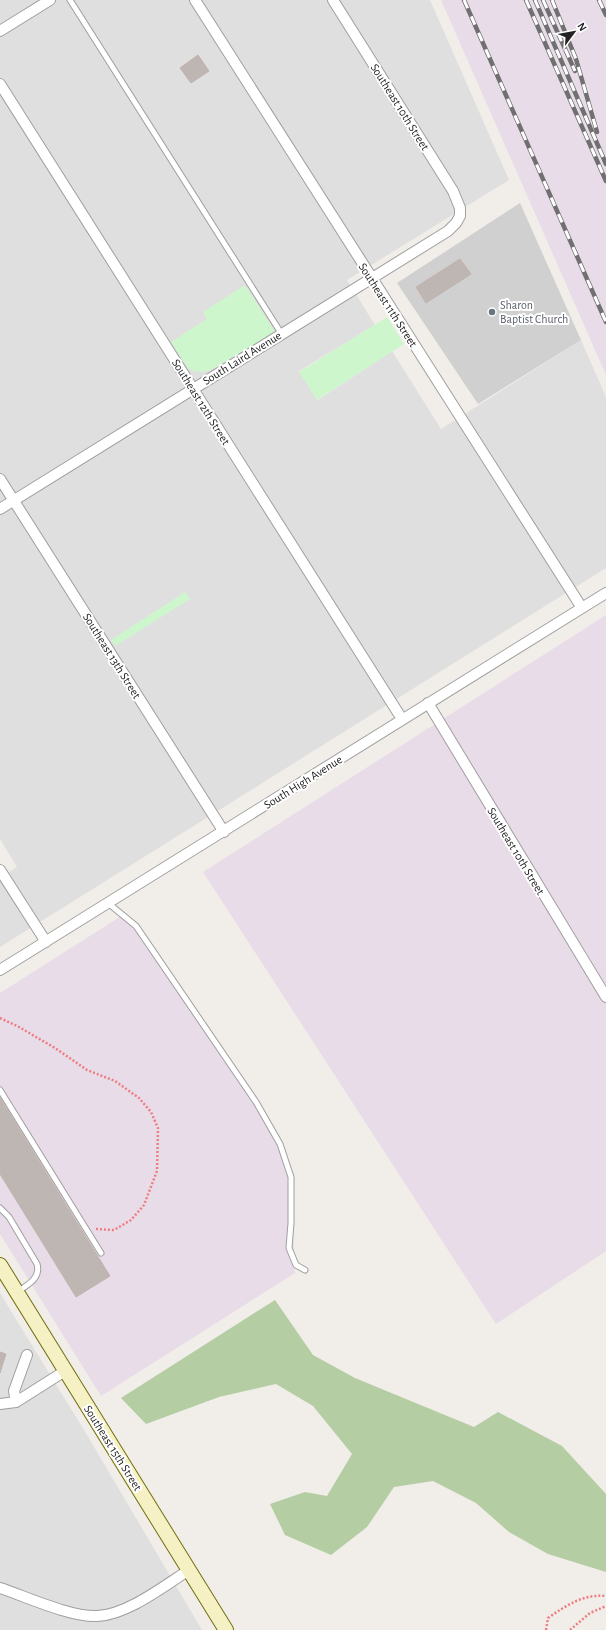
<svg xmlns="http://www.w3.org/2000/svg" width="606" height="1630" font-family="'Alegreya Sans',sans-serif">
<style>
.residential{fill:#e0dfdf}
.industrial{fill:#e9dce9}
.religious{fill:#d0d0d0}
.forest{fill:#b4cda2}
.park{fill:#cef6cc}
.building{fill:#beb6b2;stroke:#c2b3ad}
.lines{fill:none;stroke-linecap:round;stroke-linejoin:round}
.service-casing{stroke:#9f9f9f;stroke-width:7}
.minor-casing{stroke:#9f9f9f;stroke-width:12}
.secondary-casing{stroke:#72700f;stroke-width:16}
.path{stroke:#ee7d81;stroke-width:2.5;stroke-dasharray:2 2;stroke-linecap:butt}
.service{stroke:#fff;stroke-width:5}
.minor{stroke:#fff;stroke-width:10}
.secondary{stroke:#f5f1c4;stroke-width:14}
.rail-casing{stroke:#707070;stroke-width:4.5}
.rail{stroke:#fff;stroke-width:3;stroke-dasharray:9;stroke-linecap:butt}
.worship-dot{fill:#6b7280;stroke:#fff;stroke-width:1.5}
.labels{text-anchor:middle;stroke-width:4;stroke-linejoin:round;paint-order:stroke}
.street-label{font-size:12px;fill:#222;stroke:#fff}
.worship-label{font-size:12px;fill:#5b616d;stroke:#fff;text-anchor:start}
</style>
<rect width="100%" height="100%" fill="#f1ede9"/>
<path class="residential" d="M0,0H430L509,180L347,280L375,325L299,371L318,400L392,351L441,429L581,340L606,397V568L0,947V878L17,867L0,839Z
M0,1293L87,1435L202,1630H0Z"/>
<path class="industrial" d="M441,0H606V375L555,259Z
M606,615V1251L496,1324L203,872Z
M126,913L229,1064L290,1162L295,1273L101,1396L0,1234V993Z"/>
<path class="religious" d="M520,203L581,340L478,404L397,283Z"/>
<path class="forest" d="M275,1300L313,1355L355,1378L474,1427L498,1412L562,1446L606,1494V1572L548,1554L509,1532L476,1503L433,1481L394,1487L367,1527L331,1555L285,1535L270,1504L305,1492L327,1496L352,1454L313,1406L276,1384L219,1397L146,1424L121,1398Z"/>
<path class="park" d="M245,285L275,332L211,370L202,372L194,371L188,368L171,342L207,319L203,312Z
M387,317L404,344L317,400L299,372Z
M185,592L190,599L115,646L111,640Z"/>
<path class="building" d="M198,55L209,71L191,83L180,68Z
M460,259L471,274L426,303L416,287Z
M0,1098L110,1276L76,1297L0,1174Z
M0,1352L6,1354L0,1373Z"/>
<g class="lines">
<g class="service-casing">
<path id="service" d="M70,0L281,333
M108,903L136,926L256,1102L280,1144L291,1177V1223L289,1248L296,1265L305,1270
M0,1090L101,1253
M0,1208L9,1217L37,1264C41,1278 28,1285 17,1292"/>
</g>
<g class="minor-casing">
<path id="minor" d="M195,0L582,608
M0,31L50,0
M0,84L402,719
M0,479L224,832
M0,509L448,231L456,223L460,216V208L453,191L333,0
M428,703L606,997
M0,870L46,942
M0,970L606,593
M16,1402L14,1391L27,1355
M0,1404L16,1402L65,1371
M0,1588C27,1597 70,1617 97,1616C127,1615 164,1586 189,1570"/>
</g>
<g class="secondary-casing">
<path id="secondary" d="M0,1265L226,1630"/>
</g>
<path class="path" d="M0,1018L19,1027L55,1048L87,1070L115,1081L139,1098L151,1112L158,1128L157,1171L144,1205L131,1220L114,1230L96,1229
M546,1630L548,1618C567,1605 583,1594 606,1596
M570,1630L590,1613L606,1606"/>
<use href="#service" class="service"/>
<use href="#minor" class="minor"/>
<use href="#secondary" class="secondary"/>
<g class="rail-casing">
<path id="rail" d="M464,0L606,322
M526,0L606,181
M535,0L606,164
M543,0L575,71
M552,0L576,59L597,132
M599,0L606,15"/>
</g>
<use href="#rail" class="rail"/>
</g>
<circle class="worship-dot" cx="492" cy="312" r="4"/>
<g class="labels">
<g class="street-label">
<text transform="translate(400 107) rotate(58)" y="4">Southeast 10th Street</text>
<text transform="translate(388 305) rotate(57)" y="4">Southeast 11th Street</text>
<text transform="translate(242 358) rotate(-32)" y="4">South Laird Avenue</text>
<text transform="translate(201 402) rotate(58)" y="4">Southeast 12th Street</text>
<text transform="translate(112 656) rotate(58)" y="4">Southeast 13th Street</text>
<text transform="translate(303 782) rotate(-32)" y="4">South High Avenue</text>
<text transform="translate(516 851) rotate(59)" y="4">Southeast 10th Street</text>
<text transform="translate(113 1448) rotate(58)" y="4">Southeast 15th Street</text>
</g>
<g class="worship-label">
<text x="500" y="309">Sharon<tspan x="500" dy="14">Baptist Church</tspan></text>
</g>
</g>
<g transform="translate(574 32) rotate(58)" stroke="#ffffff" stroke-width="3" paint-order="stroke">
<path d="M0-3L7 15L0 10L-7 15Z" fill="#222222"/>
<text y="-6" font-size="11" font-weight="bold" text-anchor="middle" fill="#222222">N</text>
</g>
</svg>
